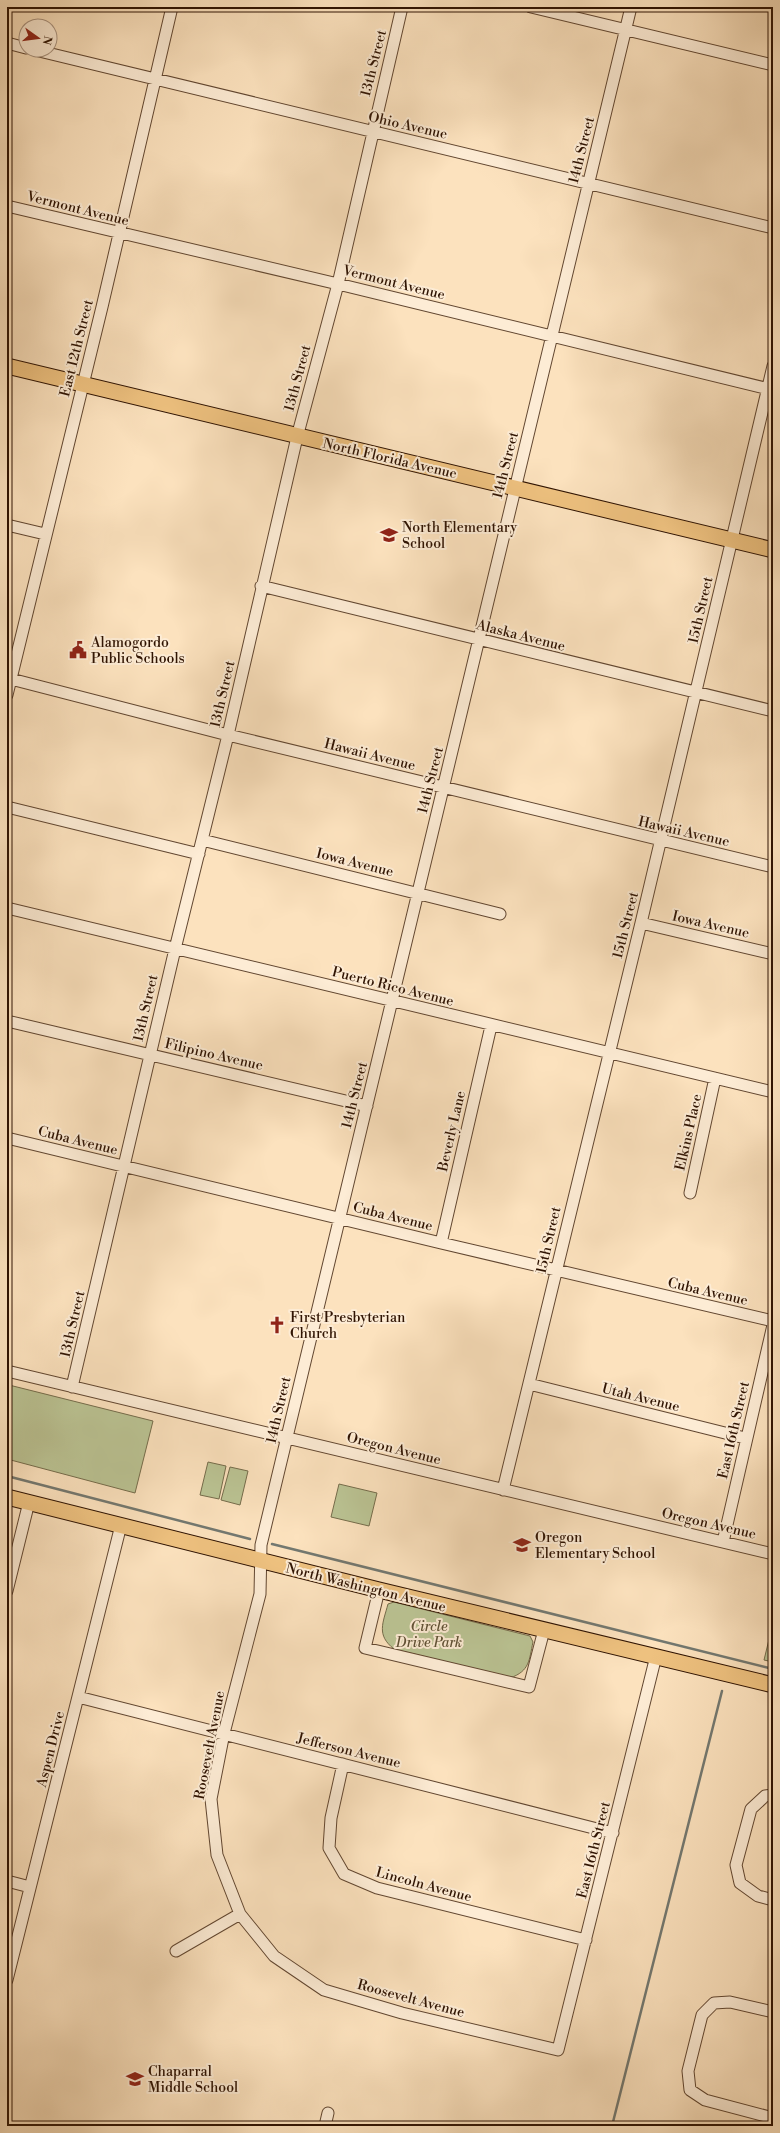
<svg xmlns="http://www.w3.org/2000/svg" width="780" height="2133" font-family="'Libre Bodoni',serif">
<style>
.green{fill:#bbc494;stroke:#756c4b}
.lines{fill:none;stroke-linecap:round;stroke-linejoin:round}
.stream{stroke:#737870;stroke-width:2.5}
.minor-casing{stroke:#624731;stroke-width:13}
.major-casing{stroke:#2f1302;stroke-width:17}
.minor{stroke:#fdecd5;stroke-width:11}
.major{stroke:#eec17f;stroke-width:15}
.labels{text-anchor:middle;stroke-width:4;stroke-linejoin:round;paint-order:stroke}
.street-label{font-size:14px;fill:#2f1302;stroke:#fdecd5}
.poi-label{font-size:14px;fill:#2f1302;stroke:#fdecd5;text-anchor:start}
.park-label{font-size:14px;font-style:italic;fill:#605135;stroke:#fdecd5}
</style>
<rect width="100%" height="100%" fill="#fce2be"/>
<filter id="stains"><feTurbulence type="fractalNoise" baseFrequency=".005" numOctaves="4"/><feColorMatrix values="0 0 0 0 .2 0 0 0 0 .09 0 0 0 0 .02 0 0 0 .5 -.17"/></filter>
<radialGradient id="worn" r=".72"><stop offset=".6" stop-color="#630" stop-opacity="0"/><stop offset="1" stop-color="#630" stop-opacity=".3"/></radialGradient>
<path class="green" d="M9,1385L153,1421L135,1493L7,1459V1394Z
M208,1462L226,1466L219,1499L200,1495Z
M230,1467L248,1471L240,1505L221,1500Z
M339,1484L377,1493L369,1526L331,1517Z
M394,1602L530,1636L533,1642C529,1660 530,1671 510,1678L394,1649C376,1635 383,1623 388,1604Z
M773,1623V1662L764,1660Z"/>
<g class="lines">
<path class="stream" d="M7,1476L250,1539
M272,1544L773,1669
M612,2126L722,1691"/>
<g class="minor-casing">
<path id="minor" d="M531,7L773,65
M631,7L261,1545L260,1594L224,1733L211,1799L217,1855L240,1914L274,1956L324,1990L402,2013L558,2050L656,1656
M7,43L26,48
M35,50L773,228
M7,206L338,284L773,390
M7,525L45,534
M261,586L773,711
M7,678L228,735L773,867
M7,695L102,307L172,7
M7,807L199,854
M202,840L500,914
M7,908L773,1092
M641,923L773,954
M7,1021L367,1106
M7,1138L441,1243L773,1321
M690,1193L715,1078
M441,1243L491,1026
M7,1371L773,1554
M529,1384L745,1438
M72,1387L175,949L228,735L297,437L338,284L402,7
M503,1490L641,923L773,366
M723,1542L773,1325
M379,1590L365,1648L529,1687L544,1630
M7,1591L29,1502
M78,1697L613,1833
M343,1764L331,1818L329,1848L344,1874L377,1888L586,1940
M773,1795L765,1796L751,1809L736,1865L740,1883L758,1896L773,1900
M7,1881L30,1887
M176,1951L240,1914
M7,1980L121,1525
M773,2012L730,2002L714,2003L702,2015L688,2071L690,2090L705,2100L773,2118
M325,2126L328,2113"/>
</g>
<g class="major-casing">
<path id="major" d="M7,366L773,550
M7,1497L379,1590L773,1685"/>
</g>
<use href="#minor" class="minor"/>
<use href="#major" class="major"/>
</g>
<defs>
<g id="school-bare" transform="scale(1.38)"><path d="M0-5L7-2L0 1L-7-2ZM-4 1L0 2.5L4 1V4Q0 6-4 4Z" fill="#8f2418" stroke="#fdecd5" stroke-width="2.5" paint-order="stroke"/></g>
<g id="civic-bare" transform="scale(1.38)"><path d="M-.6-6.5H3V-4.5H.6V-3L4-1V1h2V6H-6V1h2V-1L-.6-3ZM-1.2 2.5V6h2.4V2.5Z" fill="#8f2418" stroke="#fdecd5" stroke-width="2.5" paint-order="stroke"/></g>
<g id="church-bare" transform="scale(1.38)"><path d="M-1.2-6h2.4v3.5h3.3v2.4h-3.3V6h-2.4V-.1h-3.3v-2.4h3.3Z" fill="#8f2418" stroke="#fdecd5" stroke-width="2.5" paint-order="stroke"/></g>
</defs>
<g fill-rule="evenodd">
<use href="#school-bare" x="389" y="535"/>
<use href="#civic-bare" x="78" y="650"/>
<use href="#church-bare" x="277" y="1325"/>
<use href="#school-bare" x="522" y="1545"/>
<use href="#school-bare" x="135" y="2079"/>
</g>
<g class="labels">
<g class="street-label">
<text transform="translate(373 63) rotate(-76)" y="5">13th Street</text>
<text transform="translate(408 125) rotate(13)" y="5">Ohio Avenue</text>
<text transform="translate(581 150) rotate(-76)" y="5">14th Street</text>
<text transform="translate(78 208) rotate(14)" y="5">Vermont Avenue</text>
<text transform="translate(394 282) rotate(14)" y="5">Vermont Avenue</text>
<text transform="translate(76 348) rotate(-76)" y="5">East 12th Street</text>
<text transform="translate(297 378) rotate(-75)" y="5">13th Street</text>
<text transform="translate(390 458) rotate(13)" y="5">North Florida Avenue</text>
<text transform="translate(505 465) rotate(-76)" y="5">14th Street</text>
<text transform="translate(700 610) rotate(-77)" y="5">15th Street</text>
<text transform="translate(521 635) rotate(14)" y="5">Alaska Avenue</text>
<text transform="translate(222 694) rotate(-77)" y="5">13th Street</text>
<text transform="translate(370 754) rotate(14)" y="5">Hawaii Avenue</text>
<text transform="translate(430 780) rotate(-76)" y="5">14th Street</text>
<text transform="translate(684 831) rotate(13)" y="5">Hawaii Avenue</text>
<text transform="translate(355 862) rotate(14)" y="5">Iowa Avenue</text>
<text transform="translate(711 924) rotate(13)" y="5">Iowa Avenue</text>
<text transform="translate(625 925) rotate(-76)" y="5">15th Street</text>
<text transform="translate(393 986) rotate(14)" y="5">Puerto Rico Avenue</text>
<text transform="translate(145 1008) rotate(-77)" y="5">13th Street</text>
<text transform="translate(214 1054) rotate(13)" y="5">Filipino Avenue</text>
<text transform="translate(354 1095) rotate(-76)" y="5">14th Street</text>
<text transform="translate(451 1131) rotate(-77)" y="5">Beverly Lane</text>
<text transform="translate(688 1132) rotate(-77)" y="5">Elkins Place</text>
<text transform="translate(78 1140) rotate(14)" y="5">Cuba Avenue</text>
<text transform="translate(393 1216) rotate(14)" y="5">Cuba Avenue</text>
<text transform="translate(548 1240) rotate(-77)" y="5">15th Street</text>
<text transform="translate(708 1291) rotate(13)" y="5">Cuba Avenue</text>
<text transform="translate(72 1324) rotate(-77)" y="5">13th Street</text>
<text transform="translate(641 1397) rotate(14)" y="5">Utah Avenue</text>
<text transform="translate(278 1410) rotate(-77)" y="5">14th Street</text>
<text transform="translate(733 1430) rotate(-77)" y="5">East 16th Street</text>
<text transform="translate(394 1448) rotate(14)" y="5">Oregon Avenue</text>
<text transform="translate(709 1523) rotate(13)" y="5">Oregon Avenue</text>
<text transform="translate(366 1587) rotate(14)" y="5">North Washington Avenue</text>
<text transform="translate(209 1745) rotate(-79)" y="5">Roosevelt Avenue</text>
<text transform="translate(50 1749) rotate(-76)" y="5">Aspen Drive</text>
<text transform="translate(349 1750) rotate(14)" y="5">Jefferson Avenue</text>
<text transform="translate(593 1850) rotate(-76)" y="5">East 16th Street</text>
<text transform="translate(424 1884) rotate(15)" y="5">Lincoln Avenue</text>
<text transform="translate(411 1998) rotate(15)" y="5">Roosevelt Avenue</text>
</g>
<g class="poi-label">
<text x="402" y="532">North Elementary<tspan x="402" dy="16">School</tspan></text>
<text x="91" y="647">Alamogordo<tspan x="91" dy="16">Public Schools</tspan></text>
<text x="290" y="1322">First Presbyterian<tspan x="290" dy="16">Church</tspan></text>
<text x="535" y="1542">Oregon<tspan x="535" dy="16">Elementary School</tspan></text>
<text x="148" y="2076">Chaparral<tspan x="148" dy="16">Middle School</tspan></text>
</g>
<g class="park-label">
<text x="429" y="1631">Circle<tspan x="429" dy="16">Drive Park</tspan></text>
</g>
</g>
<rect width="780" height="2133" fill="none" stroke="#fce2be" stroke-width="24"/>
<rect x="8" y="8" width="764" height="2117" fill="none" stroke="#2f1302" stroke-width="2"/>
<rect x="12" y="12" width="756" height="2109" fill="none" stroke="#2f1302"/>
<g transform="translate(38 38) rotate(104)"><circle r="19" fill="#fdecd5" stroke="#ab9581"/>
<path d="M0-3L7 15L0 10L-7 15Z" fill="#8f2418"/>
<text y="-6" font-size="11" font-weight="bold" text-anchor="middle" fill="#2f1302">N</text>
</g>
<rect width="100%" height="100%" filter="url(#stains)"/>
<rect width="100%" height="100%" fill="url(#worn)"/>
</svg>
